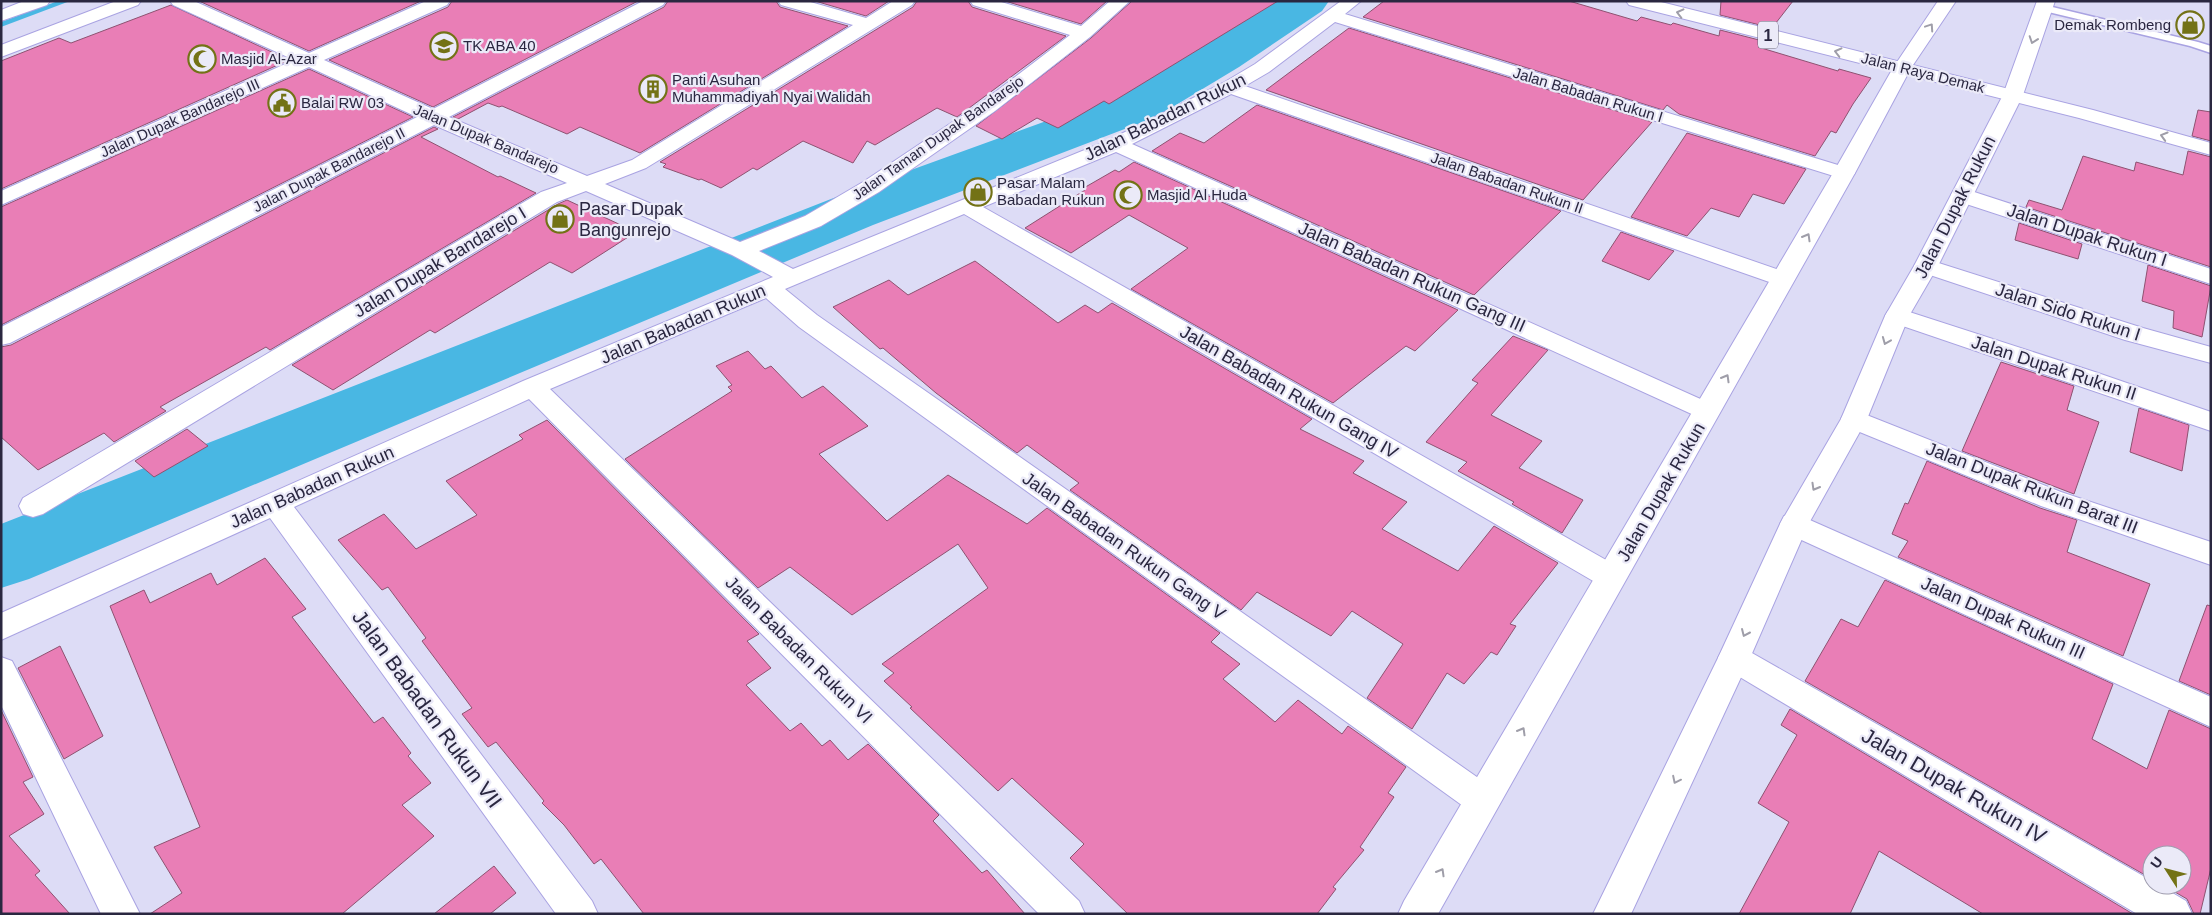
<svg xmlns="http://www.w3.org/2000/svg" width="2212" height="915" font-family="Helvetica,sans-serif">
<style>
.lines{fill:none;stroke-linecap:round;stroke-linejoin:round}
.stream{fill:#49b7e3;fill-rule:evenodd}
.river{fill:#49b7e3;fill-rule:evenodd}
.building{fill:#e97eb6;stroke:#8e5271}
.service-casing{stroke:#a9a3e2;stroke-width:3}
.minor-casing{stroke:#a9a3e2;stroke-width:2}
.primary-casing{stroke:#a9a3e2;stroke-width:2}
.trunk-casing{stroke:#a9a3e2;stroke-width:2}
.service{fill:#fff;fill-rule:evenodd}
.minor{fill:#fff;fill-rule:evenodd}
.primary{fill:#fff;fill-rule:evenodd}
.trunk{fill:#fff;fill-rule:evenodd}
.oneway{stroke:#9f9ea9}
.labels{text-anchor:middle;stroke-width:4.5;stroke-linejoin:round;paint-order:stroke}
.far-poi-label{font-size:15px;fill:#2a2740;stroke:#ebeaf8;text-anchor:start}
.far-street-label{font-size:15px;fill:#2a2740;stroke:#ebeaf8}
.shield{fill:#ebeaf8;stroke:#646277;stroke-width:1}
.shield-label{font-size:16px;font-weight:bold;fill:#2a2740}
.street-label{font-size:18px;fill:#2a2740;stroke:#ebeaf8}
.poi-label{font-size:18px;fill:#2a2740;stroke:#ebeaf8;text-anchor:start}
.near-street-label{font-size:21px;fill:#2a2740;stroke:#ebeaf8}
</style>
<rect width="100%" height="100%" fill="#dddcf6"/>
<g class="lines">
<path class="stream" d="M58,1H70L1,27V22Z"/>
<path class="river" d="M1273,1H1329L1322,11L1239,67L1156,117L873,225L29,579L1,588V524L831,199L1118,95L1203,45Z"/>
</g>
<path class="building" d="M199,1H421L309,51Z
M452,1H638L433,107L329,60L448,7Z
M668,1H776L780,7L848,26L640,153L580,127L567,134L502,106L499,107L488,103L458,119L453,117L664,7Z
M815,1H889L866,16Z
M917,1H968L972,7L1066,36L957,117L937,108L875,145L867,141L853,163L803,141L757,170L753,168L721,188L701,179L699,180L663,167L666,164L660,162L913,7Z
M1005,1H1107L1081,24Z
M1132,1H1278L1109,104L1104,101L1058,128L1037,118L1002,139L976,126L1091,38Z
M1384,1H1569L1637,21L1641,17L1671,25L1673,23L1719,36L1720,30L1763,41L1758,47L1838,71L1839,69L1871,78L1853,104L1836,133L1831,131L1815,156L1679,114L1667,105L1663,110L1363,17Z
M1721,1H1793L1772,28L1720,15Z
M171,5L289,60L1,189V61L59,38L71,43Z
M1349,28L1652,122L1583,200L1266,90Z
M309,69L413,117L1,325V207Z
M1257,105L1561,211L1474,295L1152,151L1180,133L1204,143Z
M2198,110L2211,112V141L2192,136Z
M434,127L438,129L421,137L498,177L500,176L536,193L270,350L266,347L160,407L166,411L114,442L104,433L38,470L1,437V347L11,345Z
M1687,133L1806,169L1784,204L1753,194L1739,217L1711,208L1687,236L1631,217Z
M2188,151L2211,157V267L2026,207L2029,200L2062,210L2083,156L2134,171L2136,162L2183,175Z
M1134,162L1458,310L1415,351L1406,346L1333,403L1131,289L1188,248L1129,215L1071,253L1025,228L1085,190L1082,189L1115,170L1119,172Z
M567,200L636,232L572,273L550,262L435,333L430,330L333,390L292,365L558,204Z
M2019,223L2082,244L2078,259L2015,240Z
M1621,232L1674,251L1649,280L1602,261Z
M975,261L1058,323L1085,305L1098,313L1112,303L1312,419L1300,429L1364,461L1353,473L1407,502L1382,529L1458,571L1494,526L1558,563L1510,624L1516,626L1497,655L1491,652L1464,684L1447,673L1412,729L1367,698L1403,644L1352,611L1331,636L1257,592L1241,610L1070,490L1079,483L1027,445L1017,453L1003,443L936,393L883,348L880,349L833,307L889,280L908,295Z
M2148,265L2211,286L2202,337L2173,328L2174,311L2142,301Z
M1513,336L1548,350L1491,415L1542,441L1519,468L1583,500L1562,533L1512,504L1514,502L1458,471L1467,462L1426,442L1478,383L1472,380Z
M748,351L765,369L771,366L802,398L823,386L868,426L819,454L887,521L948,475L1027,524L1047,508L1220,633L1211,642L1240,664L1223,679L1275,722L1298,700L1342,734L1348,726L1406,767L1388,793L1394,797L1360,847L1364,850L1333,887L1336,889L1317,914H1128L1070,858L1084,844L1012,778L998,791L910,708L912,707L884,681L894,673L882,664L988,588L958,544L852,615L790,567L758,588L625,459L732,391L728,387L732,385L716,366Z
M2001,362L2074,386L2067,410L2099,422L2074,494L1962,451Z
M2139,408L2189,425L2182,471L2130,452Z
M547,420L759,634L747,641L771,668L746,685L790,731L801,723L822,746L830,740L848,760L868,744L939,815L933,821L982,873L987,870L1025,914H644L601,859L594,864L564,825L542,803L544,801L496,742L488,747L462,714L472,708L422,641L426,638L388,587L382,590L338,540L384,514L416,549L477,515L446,481L523,439L519,435Z
M187,429L208,446L154,477L135,461Z
M1927,461L2040,508L2077,520L2067,552L2150,584L2123,656L1898,557L1908,541L1892,534L1905,503L1908,504Z
M265,558L306,609L292,617L374,723L383,717L411,753L408,756L431,783L402,805L434,836L342,914H150L182,893L154,847L200,827L110,606L144,590L150,603L211,573L217,585Z
M1885,580L2113,684L2092,739L2147,769L2169,710L2211,729V868L2200,914H2194L2187,899L2163,885H2182V855H2152V879L1805,681L1841,619L1858,627Z
M2207,605L2211,606V695L2179,681Z
M60,646L103,736L64,759L18,668Z
M1790,709L2133,914H1983L1879,851L1850,914H1739L1789,822L1758,803L1797,735L1781,725Z
M1,710L33,777L23,782L44,814L9,836L40,871L35,875L70,914H1Z
M494,866L516,893L490,914H434Z"/>
<g class="lines">
<g class="service-casing">
<path id="service" d="M2044,5L2198,42L2211,46V53L2190,46L2040,10L2039,8Z"/>
</g>
<g class="minor-casing">
<path id="minor" d="M24,1H50L47,5L1,21V10Z
M116,1H141L138,5L1,57V45Z
M170,1H194L309,53L426,1H450L447,5L324,60L433,109L643,1H666L663,5L449,117L587,176L632,160L853,25L781,5L778,1H807L866,18L893,1H915L912,5L646,168L605,184L740,242L805,216L863,182L981,103L1070,35L973,5L970,1H998L1081,26L1110,1H1130L1090,37L995,111L879,192L821,226L759,251L793,269L1109,140L1223,83L1255,64L1341,1H1361L1345,14L1851,169L1855,173L1851,177L1844,179L1837,177L1335,22L1269,72L1245,86L1791,274L1795,279L1791,284L1783,286L1775,284L1231,94L1132,144L1716,406L1720,412L1716,418L1707,421L1116,152L983,207L1622,569L1626,577L1622,585L1611,589L1600,585L964,214L785,289L817,315L1494,789L1500,800L1494,811L1482,816L1470,811L799,327L766,298L550,389L1079,901L1085,914H1039L529,399L294,507L592,901L598,914H556L270,518L1,640V613L523,381L773,277L732,255L586,191L557,202L43,514L33,517L23,514L19,506L23,498L541,192L567,183L434,125L10,343L1,345V327L417,117L309,67L1,205V191L294,60L173,5Z
M1962,188L2211,269V284L1954,200L1951,195L1954,190Z
M1926,259L2143,328L2211,347V363L2125,340L1918,271L1914,266L1918,261Z
M1897,308L2095,372L2211,412V431L1888,321L1885,316L1888,311Z
M1854,410L2061,492L2211,542V565L2041,506L1845,426L1841,419L1845,412Z
M1794,513L2211,697V727L1784,532L1780,524L1784,516Z
M1734,645L1745,649L2152,881V885H2159L2186,901L2192,914H2137L1723,667L1718,658L1723,649Z
M1,657L12,661L140,914H101L1,705Z"/>
</g>
<g class="primary-casing">
<path id="primary" d="M1938,1H1956L1911,68L1855,173L1438,914H1398L1404,901L1833,173L1893,68Z
M2037,1H2055L2023,95L1938,266L1909,316L1867,419L1808,525L1750,658L1631,914H1593L1718,658L1780,524L1841,419L1885,316L1914,266L2003,95Z"/>
</g>
<g class="trunk-casing">
<path id="trunk" d="M1626,1H1657L2093,110L2211,143V155L2079,118L1629,5Z"/>
</g>
<use href="#service" class="service"/>
<use href="#minor" class="minor"/>
<use href="#primary" class="primary"/>
<use href="#trunk" class="trunk"/>
</g>
<defs><path id="oneway-chevron" d="M-2-3.5L2.5 0L-2 3.5" fill="none" stroke-width="1.6" stroke-linecap="round" stroke-linejoin="round" transform="scale(1.25)"/></defs>
<g class="oneway">
<use href="#oneway-chevron" transform="translate(1680 13) rotate(-166)"/>
<use href="#oneway-chevron" transform="translate(1930 27) rotate(-56)"/>
<use href="#oneway-chevron" transform="translate(2033 40) rotate(109)"/>
<use href="#oneway-chevron" transform="translate(1838 52) rotate(-166)"/>
<use href="#oneway-chevron" transform="translate(2164 136) rotate(-164)"/>
<use href="#oneway-chevron" transform="translate(1807 237) rotate(-60)"/>
<use href="#oneway-chevron" transform="translate(1886 341) rotate(112)"/>
<use href="#oneway-chevron" transform="translate(1726 378) rotate(-60)"/>
<use href="#oneway-chevron" transform="translate(1815 487) rotate(120)"/>
<use href="#oneway-chevron" transform="translate(1745 633) rotate(114)"/>
<use href="#oneway-chevron" transform="translate(1522 731) rotate(-60)"/>
<use href="#oneway-chevron" transform="translate(1676 780) rotate(116)"/>
<use href="#oneway-chevron" transform="translate(1441 872) rotate(-60)"/>
</g>
<defs>
<g id="shop-ring" transform="scale(1.4375)"><circle r="9.5" fill="#ebeaf8" stroke="#737216" stroke-width="1.5"/><path d="M-5-2.5h2.3a2.7 3.5 0 0 1 5.4 0H5L5.5 6h-11ZM-1.5-2.5h3a1.5 2.3 0 0 0-3 0Z" fill="#737216"/></g>
<g id="school-ring" transform="scale(1.4375)"><circle r="9.5" fill="#ebeaf8" stroke="#737216" stroke-width="1.5"/><path d="M0-5L7-2L0 1L-7-2ZM-4 1L0 2.5L4 1V4Q0 6-4 4Z" fill="#737216"/></g>
<g id="mosque-ring" transform="scale(1.4375)"><circle r="9.5" fill="#ebeaf8" stroke="#737216" stroke-width="1.5"/><path d="M3.5-4.9A6 6 0 1 0 3.5 4.9A5 5 0 1 1 3.5-4.9Z" fill="#737216"/></g>
<g id="building-ring" transform="scale(1.4375)"><circle r="9.5" fill="#ebeaf8" stroke="#737216" stroke-width="1.5"/><path d="M-4-6H4V6H1V3H-1V6H-4ZM-2.5-4.3h1.7v1.8h-1.7ZM.8-4.3h1.7v1.8H.8ZM-2.5-1h1.7V.8h-1.7ZM.8-1h1.7V.8H.8Z" fill="#737216"/></g>
<g id="civic-ring" transform="scale(1.4375)"><circle r="9.5" fill="#ebeaf8" stroke="#737216" stroke-width="1.5"/><path d="M-.6-6.5H3V-4.5H.6V-3L4-1V1h2V6H-6V1h2V-1L-.6-3ZM-1.2 2.5V6h2.4V2.5Z" fill="#737216"/></g>
</defs>
<g fill-rule="evenodd">
<use href="#shop-ring" x="2190" y="25"/>
<use href="#school-ring" x="444" y="46"/>
<use href="#mosque-ring" x="202" y="59"/>
<use href="#building-ring" x="653" y="89"/>
<use href="#civic-ring" x="282" y="103"/>
<use href="#shop-ring" x="978" y="192"/>
<use href="#mosque-ring" x="1128" y="195"/>
<use href="#shop-ring" x="560" y="219"/>
</g>
<g class="labels">
<g class="far-poi-label">
<text x="2171" y="30" text-anchor="end">Demak Rombeng</text>
<text x="463" y="51">TK ABA 40</text>
<text x="221" y="64">Masjid Al-Azar</text>
<text x="672" y="85">Panti Asuhan<tspan x="672" dy="17">Muhammadiyah Nyai Walidah</tspan></text>
<text x="301" y="108">Balai RW 03</text>
<text x="997" y="188">Pasar Malam<tspan x="997" dy="17">Babadan Rukun</tspan></text>
<text x="1147" y="200">Masjid Al Huda</text>
</g>
<g class="far-street-label">
<text transform="translate(1923 73) rotate(14)" y="5">Jalan Raya Demak</text>
<text transform="translate(1588 95) rotate(17)" y="5">Jalan Babadan Rukun I</text>
<text transform="translate(180 118) rotate(-24)" y="5">Jalan Dupak Bandarejo III</text>
<text transform="translate(938 138) rotate(-35)" y="5">Jalan Taman Dupak Bandarejo</text>
<text transform="translate(486 139) rotate(23)" y="5">Jalan Dupak Bandarejo</text>
<text transform="translate(329 170) rotate(-27)" y="5">Jalan Dupak Bandarejo II</text>
<text transform="translate(1507 183) rotate(19)" y="5">Jalan Babadan Rukun II</text>
</g>
<rect class="shield" x="1758" y="21.5" width="20" height="27" rx="4"/>
<g class="shield-label">
<text x="1768" y="41">1</text>
</g>
<g class="street-label">
<text transform="translate(1165 117) rotate(-26)" y="6">Jalan Babadan Rukun</text>
<text transform="translate(1955 207) rotate(-63)" y="6">Jalan Dupak Rukun</text>
<text transform="translate(2087 235) rotate(18)" y="6">Jalan Dupak Rukun I</text>
<text transform="translate(440 262) rotate(-31)" y="6">Jalan Dupak Bandarejo I</text>
<text transform="translate(1412 277) rotate(24)" y="6">Jalan Babadan Rukun Gang III</text>
<text transform="translate(2068 312) rotate(18)" y="6">Jalan Sido Rukun I</text>
<text transform="translate(683 324) rotate(-23)" y="6">Jalan Babadan Rukun</text>
<text transform="translate(2054 368) rotate(18)" y="6">Jalan Dupak Rukun II</text>
<text transform="translate(1289 392) rotate(30)" y="6">Jalan Babadan Rukun Gang IV</text>
<text transform="translate(312 487) rotate(-24)" y="6">Jalan Babadan Rukun</text>
<text transform="translate(2032 488) rotate(21)" y="6">Jalan Dupak Rukun Barat III</text>
<text transform="translate(1661 492) rotate(-60)" y="6">Jalan Dupak Rukun</text>
<text transform="translate(1124 546) rotate(35)" y="6">Jalan Babadan Rukun Gang V</text>
<text transform="translate(2003 618) rotate(24)" y="6">Jalan Dupak Rukun III</text>
<text transform="translate(799 650) rotate(45)" y="6">Jalan Babadan Rukun VI</text>
</g>
<g class="poi-label">
<text x="579" y="215">Pasar Dupak<tspan x="579" dy="21">Bangunrejo</tspan></text>
</g>
<g class="near-street-label">
<text transform="translate(427 709) rotate(54)" y="7">Jalan Babadan Rukun VII</text>
<text transform="translate(1954 786) rotate(30)" y="7">Jalan Dupak Rukun IV</text>
</g>
</g>
<rect width="2212" height="915" fill="none" stroke="#2a2740" stroke-width="5"/>
<g transform="translate(2167 870) rotate(306)"><circle r="24" fill="#ebeaf8" stroke="#9e9cae"/>
<path d="M0-4L9 19L0 12L-9 19Z" fill="#737216"/>
<text y="-8" font-size="14" font-weight="bold" text-anchor="middle" fill="#2a2740">U</text>
</g>
</svg>
